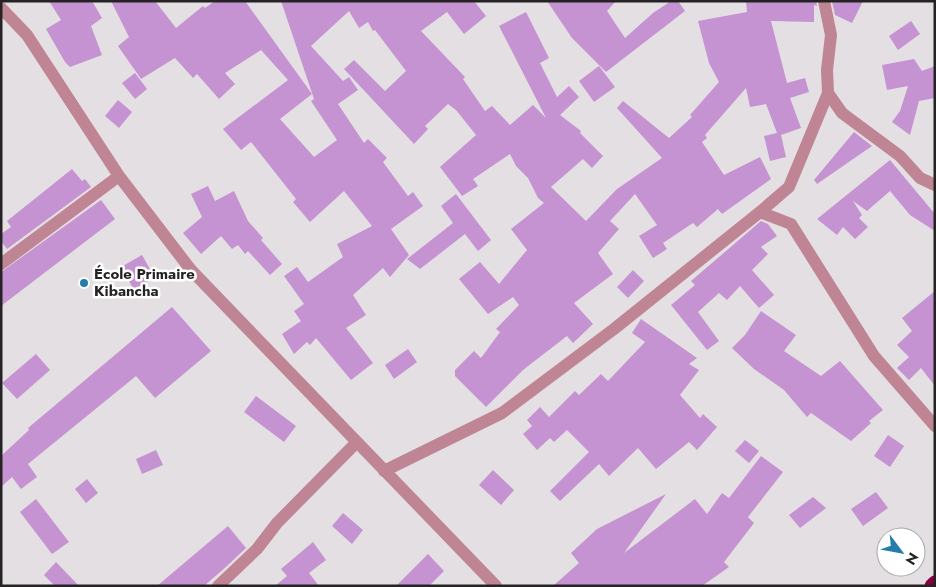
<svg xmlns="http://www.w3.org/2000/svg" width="936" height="587" font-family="Jost,sans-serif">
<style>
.building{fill:#c693d2}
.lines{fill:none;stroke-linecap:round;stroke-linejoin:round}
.street{stroke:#bf8595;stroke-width:12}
.highway{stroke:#870043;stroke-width:15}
.poi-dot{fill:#247cab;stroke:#fff;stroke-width:2}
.labels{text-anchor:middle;stroke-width:5;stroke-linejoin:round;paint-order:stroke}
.poi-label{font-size:15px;font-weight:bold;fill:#252324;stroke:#fff;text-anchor:start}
</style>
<rect width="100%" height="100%" fill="#e4dfe2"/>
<path class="building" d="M49,1H92L102,18L91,26L102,55L70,67L65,62L46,29L61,20Z
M111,1H155L176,28L203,6L205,8L215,1H245L312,94L280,119L314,157L337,140L311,101L314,99L281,1H474L486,16L464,34L447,12L421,31L465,77L463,79L485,111L492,106L510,125L533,105L546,118L499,26L526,12L549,58L540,63L557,97L569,86L579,97L560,115L581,131L580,133L603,156L592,168L583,159L551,187L586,221L617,189L662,158L617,108L623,101L669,138L692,117L690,115L719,82L709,63L698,21L747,12L746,1H816L817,6L814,5V22L771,21L787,83L805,78L809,92L790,98L801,128L781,135L786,157L770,161L764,136L777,133L766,104L750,107L746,88L705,135L707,138L702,142L724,175L760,157L771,179L722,214L718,209L697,227L693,223L663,243L667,249L653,258L639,236L657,225L635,194L610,221L619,229L598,253L613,274L574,303L593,324L573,343L567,336L523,370L486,407L455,376V370L474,351L481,358L500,332L496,329L519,305L513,297L488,314L459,279L480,262L499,284L527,250L511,229L544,203L538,198L528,178L516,166L510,154L473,179L478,186L462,196L440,167L476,135L456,110L448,104L425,126L428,129L414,144L344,69L354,60L385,91L406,71L375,30L373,31L368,22L359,28L349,11L311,46L343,81L349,77L358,90L338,104L364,143L368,139L387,158L383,162L408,196L413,192L423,206L391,229L409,255L390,277L383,268L353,295L366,315L346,328L373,363L351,380L316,338L310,345L307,342L294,354L282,334L301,321L294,311L304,304L284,276L297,267L308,282L343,257L337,244L372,226L344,191L310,222L293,202L296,199L251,142L241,150L223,129L288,80L261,50L225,73L235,84L219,99L197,74L193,78L175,58L141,79L118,46L129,37Z
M547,1H616L607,11L625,38L653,13L671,1H678L685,11L606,72L572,38Z
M832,1H863L852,23L835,15Z
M911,21L920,34L898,50L889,36Z
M914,59L922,71L935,66V98L919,101L910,135L892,122L900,111L908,86L887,90L882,65Z
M599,66L615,87L594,102L579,81Z
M135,73L147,89L135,99L122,83Z
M118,100L132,112L119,128L105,116Z
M854,132L872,146L817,184L814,180Z
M890,160L935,214V231L910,215L890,191L867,211L853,201L862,215L859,218L868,227L855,239L843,227L837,235L817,219Z
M72,169L82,181L85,179L91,187L7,249L1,241V234L11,227L7,221Z
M208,186L215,201L234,191L248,221L263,238L261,240L282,264L270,275L248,251L245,254L238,245L232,249L221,236L201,254L183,233L202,217L191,194Z
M456,194L491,240L478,251L465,234L420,269L407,259L453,223L441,206Z
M101,200L115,219L1,306V272Z
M761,221L768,224L777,236L761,247L768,254L752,270L774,295L759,308L740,286L727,300L719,293L698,312L719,341L707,350L671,305L695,285L691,281Z
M142,255L155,278L134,290L121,267Z
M633,270L644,281L628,298L617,287Z
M935,291V386L921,368L909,380L897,368L909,357L897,345L912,331L902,318Z
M172,307L211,351L155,398L136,376L28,464L37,477L21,489L12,477L1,487V456L29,430L28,428Z
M761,311L796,335L784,351L821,376L840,361L883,410L869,421L871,423L851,441L811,413L807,417L784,390L754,369L732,348L745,335Z
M641,319L697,358L689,364L699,370L680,395L700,418L703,414L717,427L697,450L689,442L656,469L638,448L609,476L599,464L560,501L550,491L589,452L567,430L554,442L550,438L537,450L523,434L532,426L527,420L540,407L549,417L575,391L579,395L601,374L608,381L645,342L632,333Z
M408,349L417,362L394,379L385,365Z
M36,354L50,370L17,399L2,383Z
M256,396L296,426L284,442L244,412Z
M888,435L904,446L890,467L874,456Z
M745,440L759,451L749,463L735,451Z
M156,450L163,465L142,474L136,459Z
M761,456L783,472L748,517L754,523L724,562L729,567L702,586H553L579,563L571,553L597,529L666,494L624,553L695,499L707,514L722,493L729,498Z
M493,470L514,490L501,505L479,485Z
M87,479L98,493L86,503L75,489Z
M876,492L888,508L863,526L851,509Z
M813,497L826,508L800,528L789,515Z
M36,499L69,542L52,554L20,512Z
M343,513L363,530L352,544L332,526Z
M228,526L246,548L227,566L204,586H157Z
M313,542L326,560L309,573L319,586H275L287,576L281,569Z
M428,554L444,571L429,586H396Z
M56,562L79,586H55L44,575Z"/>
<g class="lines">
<path class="street" d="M824,1L831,35L827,70L828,93L842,113L900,156L920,178L935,185
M1,8L27,35L119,176L191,270L496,586
M760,212L791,224L874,356L935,426
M1,264L119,176
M384,471L502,413L614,329L760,212L789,187L828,93
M218,586L257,549L277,523L356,443"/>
<path class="highway" d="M932,586L935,583"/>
</g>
<circle class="poi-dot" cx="84" cy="283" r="5"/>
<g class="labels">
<g class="poi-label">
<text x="94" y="279">École Primaire<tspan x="94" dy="17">Kibancha</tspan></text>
</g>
</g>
<rect width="936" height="587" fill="none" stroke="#252324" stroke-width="5"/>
<g transform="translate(901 552) rotate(122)"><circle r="24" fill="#ffffff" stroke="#a8a7a7"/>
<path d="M0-4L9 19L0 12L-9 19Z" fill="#247cab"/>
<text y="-8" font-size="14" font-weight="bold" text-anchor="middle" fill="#252324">N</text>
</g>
</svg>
